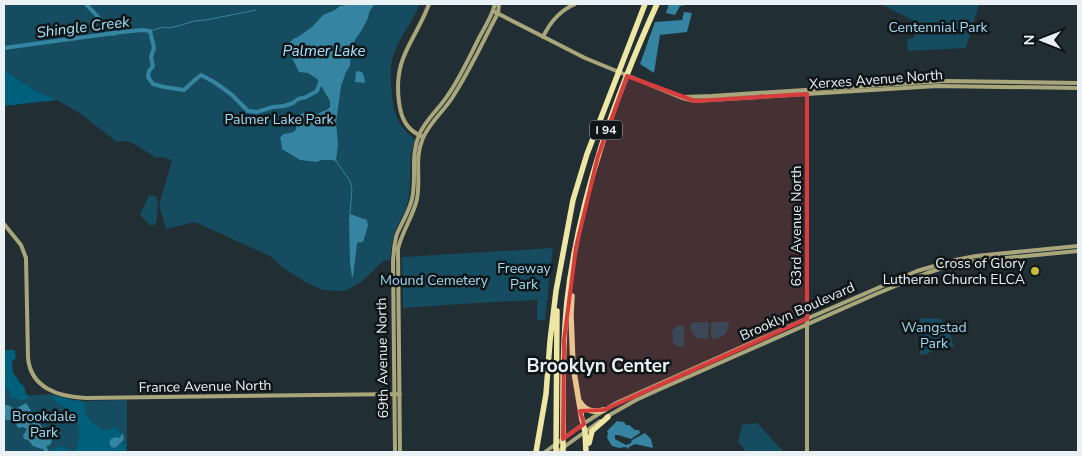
<svg xmlns="http://www.w3.org/2000/svg" width="1082" height="456" font-family="'Nunito Sans',sans-serif">
<style>
.green{fill:#154c60}
.forest{fill:#00607c}
.water{fill:#3584a1}
.lines{fill:none;stroke-linecap:round;stroke-linejoin:round}
.stream{stroke:#3584a1;stroke-width:1}
.river{stroke:#3584a1;stroke-width:4}
.secondary{stroke:#aaa67b;stroke-width:4}
.highway{stroke:#eee7a3;stroke-width:5.5}
.marked{fill:#d83c3c;fill-opacity:0.2;stroke:#d83c3c;stroke-width:4;stroke-linejoin:round}
.poi-dot{fill:#c9bb3a;stroke:#101518;stroke-width:2}
.labels{text-anchor:middle;stroke-width:5;stroke-linejoin:round;paint-order:stroke}
.shield{fill:#101518;stroke:#a8afb3;stroke-width:1}
.shield-label{font-size:12px;font-weight:bold;fill:#e9f1f5}
.park-label{font-size:14px;fill:#9fdbf4;stroke:#101518}
.street-label{font-size:14px;fill:#e9f1f5;stroke:#101518}
.poi-label{font-size:14px;fill:#e9f1f5;stroke:#101518;text-anchor:end}
.water-label{font-size:15px;font-style:italic;fill:#a6e2fc;stroke:#101518}
.district-label{font-size:19px;font-weight:bold;fill:#e9f1f5;stroke:#101518}
</style>
<rect width="100%" height="100%" fill="#212e33"/>
<path class="green" d="M4,4H420C412,23 397,40 392,60C390,67 391,76 391,84C393,107 394,124 415,139L411,153L409,197L406,208L396,229L392,242L390,260L383,261L361,282L345,291L323,290L305,282L281,266L270,256L195,222L166,229L159,205L172,160L161,157L156,158L136,145L127,141L117,142L78,112L57,100L33,89L4,70Z
M881,4H979L966,48L908,51L907,39L914,38V21Z
M149,195L156,196L158,202L156,224L151,226L140,215Z
M553,248L549,281L545,320H537V300L476,303L403,308L402,257Z
M920,318L941,319L950,333L954,347C948,347 942,347 936,349C930,352 926,355 920,355Z
M707,322L709,324L708,337L707,339C697,338 694,338 690,328L692,323Z
M713,322H729V324C727,333 724,338 714,339L711,337V323Z
M677,326H684V345L681,347L676,346L673,342L672,331Z
M4,352L12,383L22,396L51,394L73,400L85,401L127,400V452H4Z
M757,423L784,452H745L743,447L738,443L742,425Z"/>
<path class="forest" d="M4,70L33,89L57,100L4,106Z
M4,350H15L16,358L12,361L13,373L16,376L19,382L24,386L26,394L30,397L22,401L16,398L12,399L10,392L8,389H5L4,387Z
M52,396L85,402C82,415 93,425 104,431L116,427L121,433L115,448L120,444L126,443V452H52L50,451L61,446L70,451L75,450C83,436 80,419 67,409C60,404 56,404 52,396Z"/>
<path class="water" d="M353,4H375L372,5L369,8V13L368,18L363,28L355,40L351,51L350,66L346,72L341,86L336,123L338,144L336,161L332,160H322L316,162L300,160L282,149L281,141L280,138L283,134C296,132 297,133 296,119C301,111 308,112 315,115L328,109L330,107V101L317,79L308,73L299,72L289,52L288,44L293,39L298,37L312,27L323,15L335,10L340,6Z
M669,4H691L680,6L675,15L666,13Z
M684,12L692,13L687,32L660,35L654,73L640,64L655,22L682,20Z
M357,71L362,72L364,76L365,83L355,82L356,72Z
M350,214L367,220L368,226L363,242H360L357,243L353,277H352L350,263L349,218Z
M26,403L46,433L52,438L51,444L41,449L33,446L28,440L24,439L23,436L27,429L23,427L18,428C16,422 13,420 6,420L4,415V405H8L15,409Z
M617,421L624,422L626,425H629L635,430H639L640,433L631,439L618,435H615V439L626,445L631,443L632,440L645,433L651,439L653,448L635,444L629,447V449L626,447L619,448L612,446L607,438L608,433L607,431Z
M123,433L124,440L115,448L111,447L109,442L111,439L116,437L119,438Z"/>
<g class="lines">
<path class="stream" d="M150,31L164,27L169,28L182,25L194,21L206,20L256,10
M336,161L350,181L352,190L350,214"/>
<path class="river" d="M86,4L114,34
M367,12L372,4
M4,48L122,32L143,30L150,31L154,48L151,57L153,66L149,71L148,77L153,84L164,87L184,90L196,79L201,75L214,82L231,94L248,111L257,112L273,107L284,106L293,103L298,99L306,97L317,91L321,80
M42,443L47,452"/>
<path class="secondary" d="M493,11L585,58L682,98L695,101L937,86L1078,88
M543,37C550,22 559,11 575,4
M683,97L711,96L946,81L1078,83
M421,136C406,129 401,118 399,102C393,56 415,42 429,4
M4,224L21,245L26,258L28,357C30,388 59,397 86,398L400,394
M606,417L636,400L658,390L876,294L927,273L952,265L975,261L1078,251
M395,452L393,261C394,252 394,243 397,234C402,222 409,212 412,199C417,178 410,156 419,135C425,120 439,109 448,95C460,78 469,58 479,38C485,27 492,16 495,4
M400,452L398,249C402,231 413,217 417,199C421,178 414,158 423,138C430,122 443,112 452,98C470,71 483,41 498,13L499,4
M545,452L586,422L616,403L746,345L917,271L955,260L976,256L1078,246
M557,452L600,421
M807,452V92"/>
<path class="highway" d="M572,296L571,315L573,366L582,420
M580,402C586,412 594,412 604,410
M582,419L585,432L586,452
M589,443L592,431L608,417
M536,452L546,394L550,341L556,291L573,200L587,154L645,4
M556,452L557,311
M563,452C563,402 562,351 567,301C579,197 614,99 657,4"/>
</g>
<path class="marked" d="M627,76L695,101L807,94V319L604,410L580,411L584,424L563,439L564,340L576,247L598,156Z"/>
<circle class="poi-dot" cx="1035" cy="271" r="5"/>
<g class="labels">
<rect class="shield" x="590" y="120.5" width="32" height="19" rx="4"/>
<g class="shield-label">
<text x="606" y="134">I 94</text>
</g>
<g class="park-label">
<text x="938" y="32">Centennial Park</text>
<text x="279" y="124">Palmer Lake Park</text>
<text x="524" y="273">Freeway<tspan x="524" dy="16">Park</tspan></text>
<text x="434" y="285">Mound Cemetery</text>
<text x="934" y="332">Wangstad<tspan x="934" dy="16">Park</tspan></text>
<text x="44" y="421">Brookdale<tspan x="44" dy="16">Park</tspan></text>
</g>
<g class="street-label">
<text transform="translate(876 79) rotate(-4)" y="5">Xerxes Avenue North</text>
<text transform="translate(796 226) rotate(-90)" y="5">63rd Avenue North</text>
<text transform="translate(797 311) rotate(-24)" y="5">Brooklyn Boulevard</text>
<text transform="translate(382 358) rotate(-91)" y="5">69th Avenue North</text>
<text transform="translate(205 386) rotate(-1)" y="5">France Avenue North</text>
</g>
<g class="poi-label">
<text x="1025" y="268">Cross of Glory<tspan x="1025" dy="16">Lutheran Church ELCA</tspan></text>
</g>
<g class="water-label">
<text transform="translate(83 27) rotate(-7)" y="5">Shingle Creek</text>
<text x="324" y="56">Palmer Lake</text>
</g>
<g class="district-label">
<text x="598" y="372">Brooklyn Center</text>
</g>
</g>
<rect width="1082" height="456" fill="none" stroke="#e9f1f5" stroke-width="10"/>
<g transform="translate(1042 40) rotate(270)" stroke="#101518" stroke-width="4" paint-order="stroke">
<path d="M0-4L9 19L0 12L-9 19Z" fill="#e9f1f5"/>
<text y="-8" font-size="14" font-weight="bold" text-anchor="middle" fill="#e9f1f5">N</text>
</g>
</svg>
